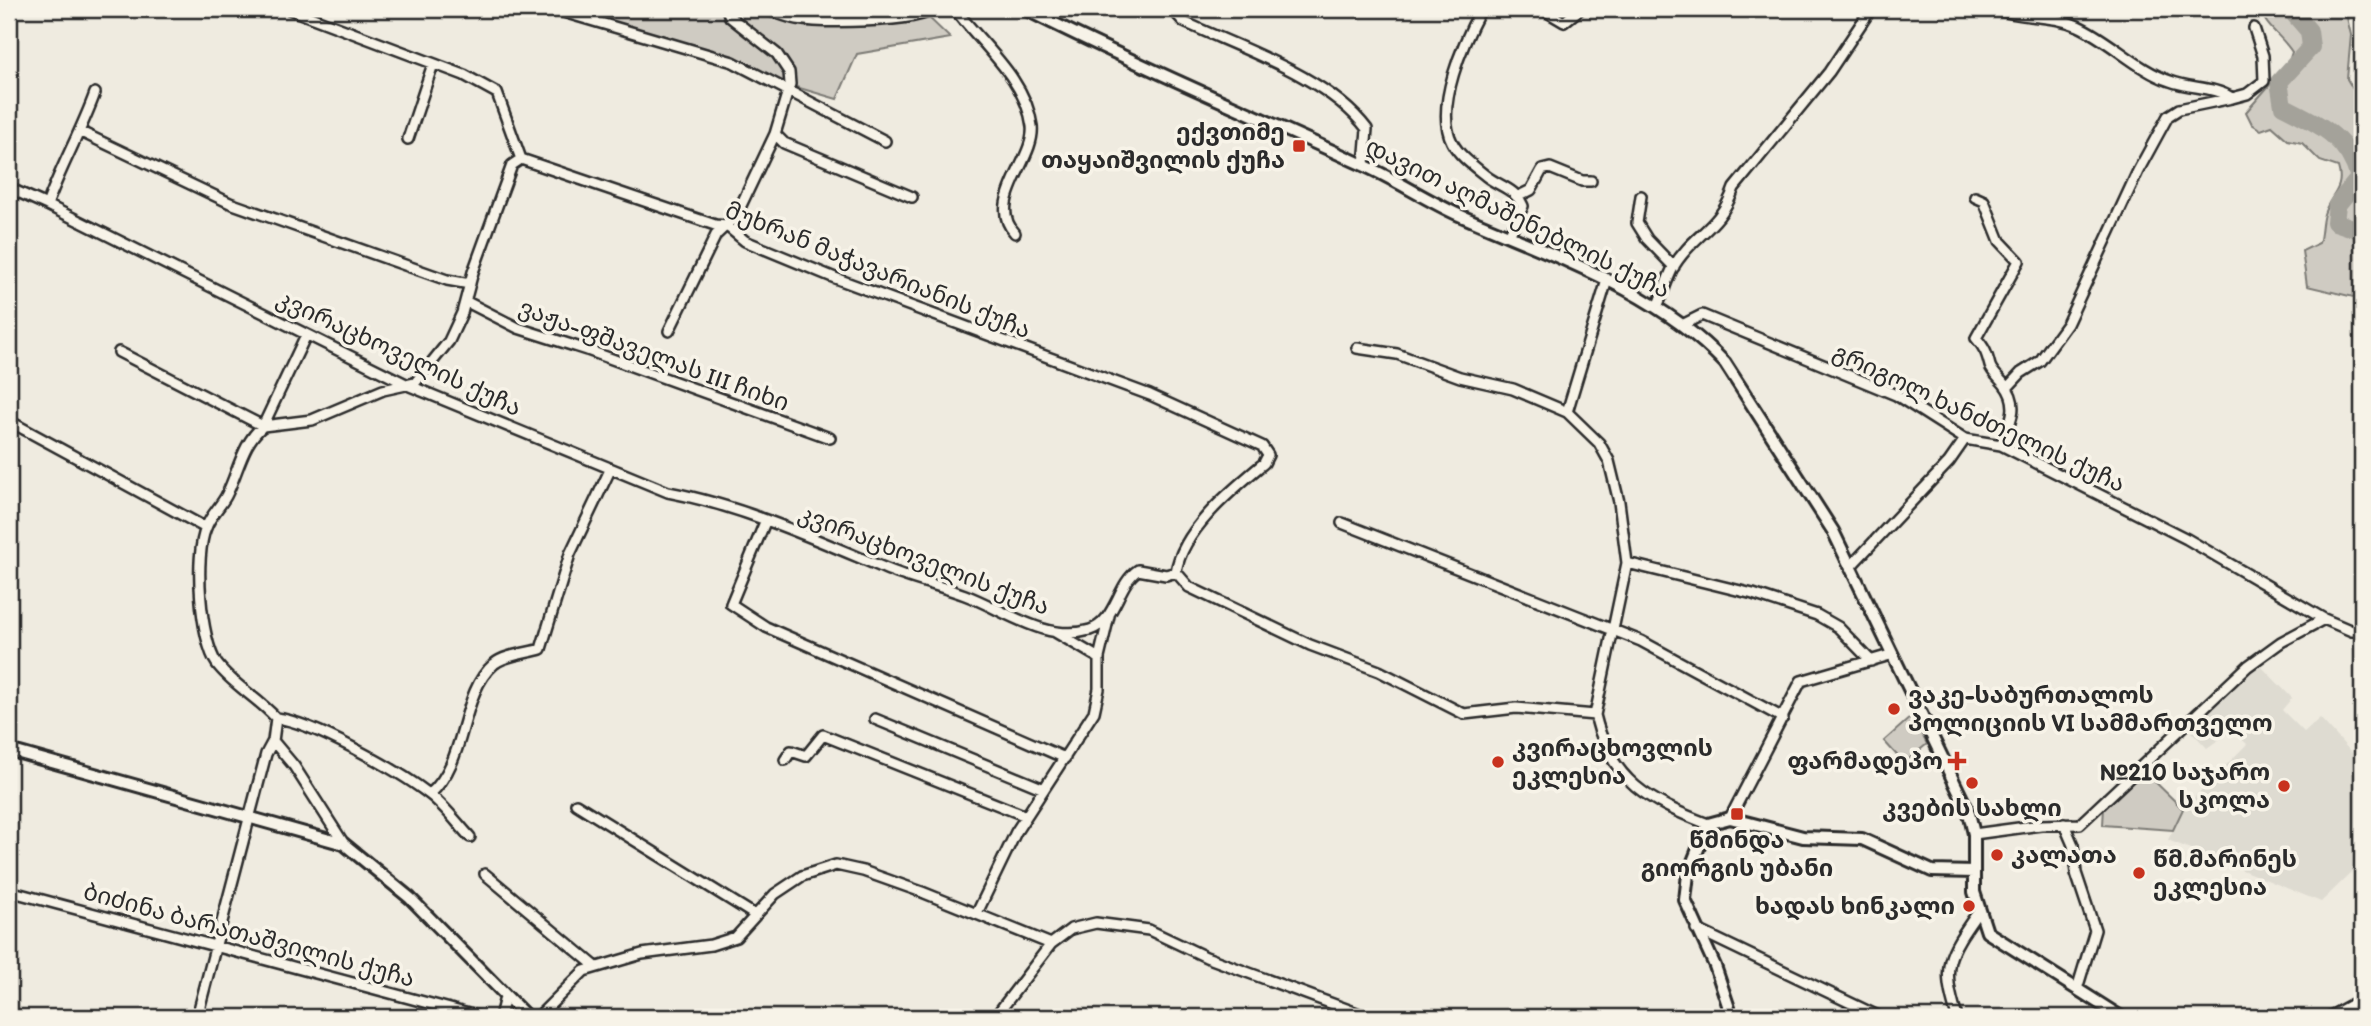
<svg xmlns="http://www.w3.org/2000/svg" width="2371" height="1026" font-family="Itim,'Noto Sans Georgian',sans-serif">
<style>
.built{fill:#dedbd1}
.green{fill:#cfcbc2;stroke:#7d7b76;stroke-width:2}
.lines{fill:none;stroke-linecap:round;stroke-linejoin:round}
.river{stroke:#a4a29a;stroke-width:18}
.minor-casing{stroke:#2b2b2b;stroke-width:14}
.tertiary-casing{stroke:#2b2b2b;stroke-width:16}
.minor{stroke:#f7f3e8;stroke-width:9}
.tertiary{stroke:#f7f3e8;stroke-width:10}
.poi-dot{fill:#c8321e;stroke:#f7f3e8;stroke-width:2.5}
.labels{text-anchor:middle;stroke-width:7;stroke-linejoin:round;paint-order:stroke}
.poi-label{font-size:24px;font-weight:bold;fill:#2b2b2b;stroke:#f7f3e8;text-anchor:end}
.street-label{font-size:24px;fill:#2b2b2b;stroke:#f7f3e8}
</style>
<rect width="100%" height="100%" fill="#efebe0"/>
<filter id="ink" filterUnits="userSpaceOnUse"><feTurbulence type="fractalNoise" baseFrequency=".0143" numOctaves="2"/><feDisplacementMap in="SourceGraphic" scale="14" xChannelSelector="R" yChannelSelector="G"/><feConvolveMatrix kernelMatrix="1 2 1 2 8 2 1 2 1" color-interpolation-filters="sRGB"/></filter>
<g filter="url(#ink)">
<path class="built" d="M2260,665L2292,698L2282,710L2304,732L2320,718L2362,764V855L2354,870L2321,902L2168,840L2183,809L2247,744L2232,730L2207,748L2188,728Z"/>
<path class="green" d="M553,9H920L950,38L857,54L837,99L779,82L744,63Z
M2260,9H2345L2351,35L2347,79L2362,104V299L2307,286L2302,251L2319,243C2322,233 2321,224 2324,214C2330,195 2345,189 2338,167L2320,161L2302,143L2288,140L2272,126L2261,130L2252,124L2246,112L2288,64L2292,52C2282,36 2265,27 2260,9Z
M1912,716L1927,744L1904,763L1884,741Z
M2204 726a9 9 0 1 1 18 0a9 9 0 1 1-18 0Z
M2144,771L2183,809L2173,830L2103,825L2104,807Z"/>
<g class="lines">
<path class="river" d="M2290,9L2309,31L2311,47L2279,82L2283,106C2318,124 2348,136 2359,178L2337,205L2335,222L2362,231"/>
<g class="minor-casing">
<path id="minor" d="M289,9L464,75L497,93L521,159
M553,9L733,62L885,141
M765,9C775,12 786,17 797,19C821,23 916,23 934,9
M955,9C981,44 1026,79 1032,126C1036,159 985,202 1015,233
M1172,9L1184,22C1242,49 1328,77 1367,129L1364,165
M1481,9C1464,41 1434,107 1452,142C1459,156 1475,167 1486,176C1500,187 1515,188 1523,206L1509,236
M1542,9L1564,22L1580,9
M1995,9C2023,19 2051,14 2078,26C2111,41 2137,70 2170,81C2191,89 2213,86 2232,98L2247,94L2264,81L2263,56L2254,28
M81,132L230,203L447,280L470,284
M775,134L784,143L912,197
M408,139L433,64
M521,159L715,225L727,226L745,241L835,278L1150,395L1262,446L1268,455L1264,463C1233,489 1182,530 1176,572
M9,188L47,205C61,166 81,132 95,93
M1519,196L1531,190L1542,170L1550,168L1582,181H1591
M1641,196L1637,223L1647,239L1674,267
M1975,197L1984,201L2000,241L2019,261L1976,338C1985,348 1987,354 1990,366C1992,372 2000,379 2004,384C2021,405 2010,423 2001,445
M47,205L410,386L668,492C742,506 815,539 884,568C910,579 938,585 965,595C1003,609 1046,643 1090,630C1116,622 1117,584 1138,570L1166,575L1176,572
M467,302L518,328L587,350L830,438
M1657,307C1663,294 1667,278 1674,266C1693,234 1720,229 1734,188L1829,72L1871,9
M1684,324L1702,315L1896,395L1965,439L2001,445L2187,539L2324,619
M669,331L716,235L736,216L775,134L790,84L789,72L777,54L730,17L727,9
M1357,348L1397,354L1460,377L1513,389L1567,412L1599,443L1609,461L1619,502L1627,563L1595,715C1611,782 1649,801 1708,824
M119,352L263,426L306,335
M2007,388L2021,373L2040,361L2067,324L2138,171L2168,116L2179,109L2232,98
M1567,412L1607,280
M9,421L206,528
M765,522L731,604L766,627L1065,758
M1342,523L1641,641L1783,718
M1627,563L1753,594L1817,615L1838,627L1871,661
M1851,566L1949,462L1965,439
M1176,572L1189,587L1310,645L1379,671L1464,714L1516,708L1595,715
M1055,632L1099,658
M276,718C313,722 399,771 429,794C444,805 457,823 470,837
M875,719L1044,789
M785,760L791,751L806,756L823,735L1026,816
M430,794C468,761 459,694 494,664C504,655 528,653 541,649L570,554L610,470
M576,804L755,915
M1730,818L1801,681L1890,655
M2064,824L2073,845L2076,873L2095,930L2077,989
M1974,834L2041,825L2080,824L2248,666L2281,642L2324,619L2352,631H2362
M344,844L294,766L273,741L276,718C258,698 233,685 217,664C200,640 194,555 206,528C210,516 220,507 226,496C238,473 242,443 263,426L312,420L383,390L415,383L449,341L462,313L473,272L512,165L521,159
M485,874L595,966
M9,891L480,1017
M977,913L1016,832L1094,712L1099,689V658L1109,616
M1696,929L1880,1017
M197,1017L266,754L273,741
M500,1017L505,997
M538,1017L584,971L642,954L711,945L736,937L775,894L802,876L836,865L863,871L922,892L1051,944L1071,929L1096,923L1149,930L1206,957L1368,1017
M995,1017L1051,944
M1957,1017C1941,965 1947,956 1978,912
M2329,1017L2362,999"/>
</g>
<g class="tertiary-casing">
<path id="tertiary" d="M1025,9C1135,65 1249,112 1361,164C1395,179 1426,200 1459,215C1552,256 1654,288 1725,363L1833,531L1969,813L1974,834V892L1987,932L2121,1017
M9,750L344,844L410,898L527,1017
M1732,1017L1715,966L1685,900L1688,874L1708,824L1730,818L1803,837L1862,839L1932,871L1974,872"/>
</g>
<use href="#minor" class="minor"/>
<use href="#tertiary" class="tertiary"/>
</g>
</g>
<g class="poi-dot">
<rect x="1292" y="139" width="14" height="14" rx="3.5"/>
<circle cx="1894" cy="709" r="7"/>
<path d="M1953.5 750.5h7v7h7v7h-7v7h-7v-7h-7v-7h7z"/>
<circle cx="1498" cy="762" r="7"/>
<circle cx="1972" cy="783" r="7"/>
<circle cx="2284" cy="786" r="7"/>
<rect x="1730" y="807" width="14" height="14" rx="3.5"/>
<circle cx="1997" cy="855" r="7"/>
<circle cx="2139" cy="873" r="7"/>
<circle cx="1969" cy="906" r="7"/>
</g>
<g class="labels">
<g class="poi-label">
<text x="1285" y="140">ექვთიმე<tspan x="1285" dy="28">თაყაიშვილის ქუჩა</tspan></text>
<text x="1908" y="703" text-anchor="start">ვაკე-საბურთალოს<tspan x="1908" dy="28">პოლიციის VI სამმართველო</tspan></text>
<text x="1512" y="756" text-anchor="start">კვირაცხოვლის<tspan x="1512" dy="28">ეკლესია</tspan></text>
<text x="1943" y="769">ფარმადეპო</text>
<text x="2270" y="780">№210 საჯარო<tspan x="2270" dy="28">სკოლა</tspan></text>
<text x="1972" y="816" text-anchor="middle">კვების სახლი</text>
<text x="1737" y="848" text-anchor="middle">წმინდა<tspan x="1737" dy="28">გიორგის უბანი</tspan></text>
<text x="2011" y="863" text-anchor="start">კალათა</text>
<text x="2153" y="867" text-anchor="start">წმ.მარინეს<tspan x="2153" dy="28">ეკლესია</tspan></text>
<text x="1955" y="914">ხადას ხინკალი</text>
</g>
<g class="street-label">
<text transform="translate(1518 218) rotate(26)" y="8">დავით აღმაშენებლის ქუჩა</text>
<text transform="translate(878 270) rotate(22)" y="8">მუხრან მაჭავარიანის ქუჩა</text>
<text transform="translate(399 353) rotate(25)" y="8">კვირაცხოველის ქუჩა</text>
<text transform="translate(654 355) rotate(20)" y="8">ვაჟა-ფშაველას III ჩიხი</text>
<text transform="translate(1979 418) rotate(25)" y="8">გრიგოლ ხანძთელის ქუჩა</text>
<text transform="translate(924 560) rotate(21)" y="8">კვირაცხოველის ქუჩა</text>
<text transform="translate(249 935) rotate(15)" y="8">ბიძინა ბარათაშვილის ქუჩა</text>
</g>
</g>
<rect width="2371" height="1026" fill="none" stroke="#f7f3e8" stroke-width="35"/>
<rect x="18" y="18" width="2336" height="991" fill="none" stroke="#2b2b2b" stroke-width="2.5" filter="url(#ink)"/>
</svg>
